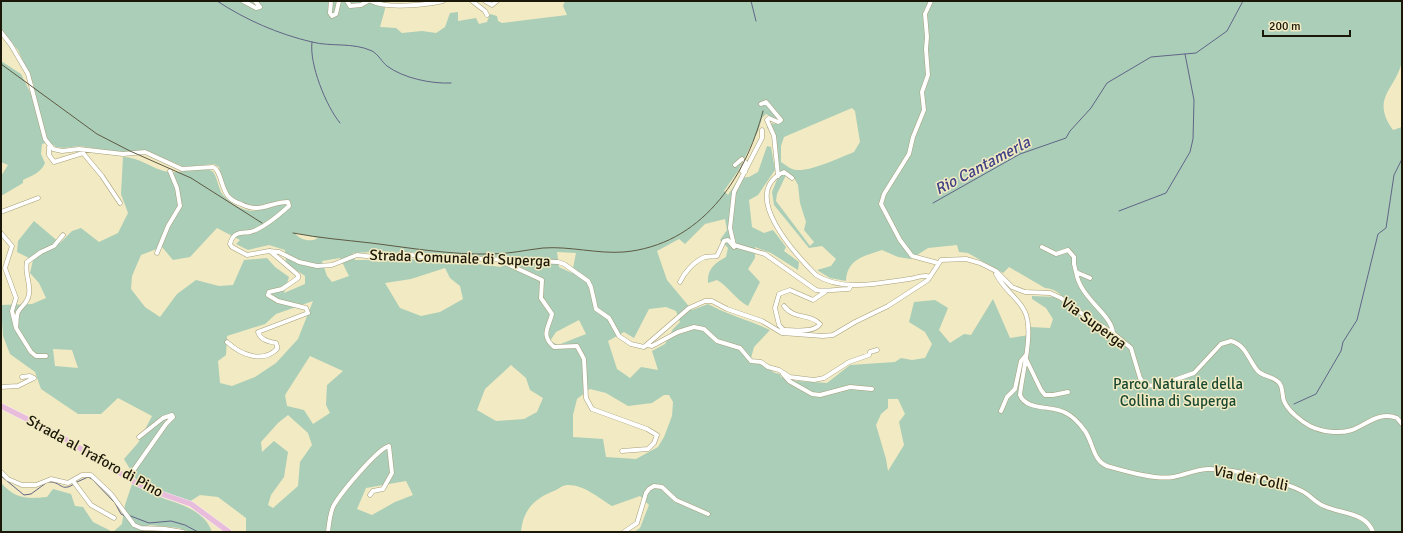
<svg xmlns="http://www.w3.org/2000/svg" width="1403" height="533" font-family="Signika,sans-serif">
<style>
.green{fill:#aaceb8;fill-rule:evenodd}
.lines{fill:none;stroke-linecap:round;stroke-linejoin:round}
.stream{stroke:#616586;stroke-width:1}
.minor-casing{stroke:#a69f7a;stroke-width:5}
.major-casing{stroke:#fff;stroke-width:6}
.minor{stroke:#fff;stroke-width:4}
.major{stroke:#e8bcdb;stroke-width:5.5}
.tram{stroke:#5e5a43;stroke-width:1}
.labels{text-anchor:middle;stroke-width:3;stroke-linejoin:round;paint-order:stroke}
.street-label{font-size:15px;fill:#1b1809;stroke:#f2eac2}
.park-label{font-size:15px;fill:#1a4931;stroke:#f2eac2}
.water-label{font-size:16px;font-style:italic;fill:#3f4286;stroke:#f2eac2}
</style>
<rect width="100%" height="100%" fill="#f2eac2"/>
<path class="green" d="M1,1H385V9L380,27L396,28L402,33L422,31L436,33L445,27L450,13L458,12V21L476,18L479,24L487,22L490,14L497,16L498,21L502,23L567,15L563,6L565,1H1402C1402,20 1403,41 1402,60C1398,88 1369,97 1393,130L1402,127V532H634L640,528L649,505L640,496L612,506C599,498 583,484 567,485C564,485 559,488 556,490C535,498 523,509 521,532H246V518L218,497L200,495L189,502L137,481L124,459L138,443L152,416L118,398L101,414H78L41,389L35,372L10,354L3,336L1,305L32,304L46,298L39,283L30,273L33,260L17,252L18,241L34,221L60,243L72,231L81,228L99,242L118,233L128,213L121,194L123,157C140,157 152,169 168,172C178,174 207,165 213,172C216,175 219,188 221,192C227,202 246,214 258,210C230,201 225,194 219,167L214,164L184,167L146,151L119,152L79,146L64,148L56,147L49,142L42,144L41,154L45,163C41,173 31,176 23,180V183L1,196V176L8,165L1,162V61L21,74L31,94L34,85L18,50L1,31ZM852,108L855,111L860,142L854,152C839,158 812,171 797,170C791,170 786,165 781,162V146L784,137ZM766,114L778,120L775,124L767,122V128L773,133L780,172L772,192L774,205L809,248L822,246L836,259L831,266L817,270L830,278L846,281C847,259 864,256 882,250L898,257L911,259L928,248L957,245L959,252L968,253L1003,273L1009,267L1045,288C1056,288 1065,298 1069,306L1055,297L1032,296V299L1046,308L1053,319L1050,328L1030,327L1029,335L1010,338L993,299L971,335L964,334L950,343L939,330L948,308L935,300L914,302L909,322L925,332L932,344L925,358L912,360L901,358L895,362L850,365L827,383L797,381L781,377L780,374L775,373L751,358L754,347L770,330C749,320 728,315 708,304L692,310L667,280L657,251L679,239L685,244L705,224L725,219L727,230L720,240L728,248L726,257C715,263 707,269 708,283L717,280C729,287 735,299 748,306L760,282L748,269L755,258V247L771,253L798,270L799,262L784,251L786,247L773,230L764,233L752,227L749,200L758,195L775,170L771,147L767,146L758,172L749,177L739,178L728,195L724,191L738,171L758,131L762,118ZM786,175L793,176L798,185L800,203L806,222L804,230L814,242L810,246L776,201L777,194ZM217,228L240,240L236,244L248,250L269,245L285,250L286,263L305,276V284L284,293L289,277L275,267L267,258L244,260L233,285L219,286L196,280L177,294L160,317L145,307L131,289L132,276L141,255L162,247L173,260L190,257ZM295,233H296L318,238C312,242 300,241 295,233ZM371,252L387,254L405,252L512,258L501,267L462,262L419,261L406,257L379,262L369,260H355L353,253ZM557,252L576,253L572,273L559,267ZM340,258L349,276L332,282L327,276L322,261ZM445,268L450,278L460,286L463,299L440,312L421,316L400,308L385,283L411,279ZM313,301L298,339L276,363L255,377L232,386L220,383L218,361L226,355L227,336L265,324L276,314ZM666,307L676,311L680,322L673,329L665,344L652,351L658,370L641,367L630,378L617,369L608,341L624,332L634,338L649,309ZM579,320L586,334L558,345L550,341L556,332ZM53,349L72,350L78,368L55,366ZM310,356L343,371L327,385L326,405L330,413L313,424L304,410L287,406L285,395ZM511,365L526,378L530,390L543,398L537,412L524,419L496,421L477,410L485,389ZM590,389L606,393L628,406L652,403L664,395H669L673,402L672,416L664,437L658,447L636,459L606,457L603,439L573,437V415L577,399ZM888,399H898L905,414L899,422L904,445L888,471L886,459L876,425L881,414L888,408ZM288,415L308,433L312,445L300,462L298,486L273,508L268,505L271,495L284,477L288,452L274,441L262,452L261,442L278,423ZM406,481L413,495L395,502L372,515L357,509L366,488Z
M1,483C16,499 26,499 47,497L53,489L71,494L75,506L83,507L93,522L113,532L122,524L125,505L132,484C140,488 149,492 157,496C178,504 204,509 212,532H189L179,528L149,525L142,532H1Z"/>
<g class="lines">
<path class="stream" d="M217,1C246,20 278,34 312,42C331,47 353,42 372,51C378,54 382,62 387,66C403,78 431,84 451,83
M751,1L756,21
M312,42C309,64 326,106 340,123
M933,203L1020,154L1066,138L1070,131L1091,108L1107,83L1151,57L1196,53L1227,31L1243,1
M1119,211L1166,193L1190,152L1193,139L1194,100L1185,54
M1294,404L1316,394L1341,351L1343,342L1357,320L1378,234L1386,228L1394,175L1402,159
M1,476L24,495L31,494L46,483
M49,482C61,481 61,493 74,484
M77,482L88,477L92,479L115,503L121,514L125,516
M128,515L149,523L171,521L185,525L198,532"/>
<g class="minor-casing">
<path id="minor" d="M243,1L256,8L260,7L255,1
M331,1L330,13L332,16L336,14L339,1
M347,1L350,6L361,5L368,1
M371,1C386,9 426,5 443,1
M472,1L485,11L487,15
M485,1L492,5L497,1
M931,1L925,14L927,37L926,49L928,75L922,92L924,110L913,137L909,154L884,194L881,204L900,240L912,256L938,263
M1,32L11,45L28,74L45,139L53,149L62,151L79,149L123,154L145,152L182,169L213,167C221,170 221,188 228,196C231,200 235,202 241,204C261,214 269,202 288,202L289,206C279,215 263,229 250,232C246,233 241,232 237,234C233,236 231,240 230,244L232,247L247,255L269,251L279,252L299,262L317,266L332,265L357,255L383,258L405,254L430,258H459L558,262L564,264L588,281L591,287L596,309L609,318L619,336L631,344L644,347L689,308L705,301H712L727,309L762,321L782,333L823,336L833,335L855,322L888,306L928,280L941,260L966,259L980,263L996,271L1012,287L1025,292L1050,293L1061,298L1084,315L1113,333L1131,348L1140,378L1145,385L1157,386L1194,373L1221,344L1231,341C1246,345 1248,359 1257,370C1262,377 1275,376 1280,384C1283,388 1282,396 1284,401C1288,411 1301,421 1310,426C1322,432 1339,434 1352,430C1367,424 1380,411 1397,418L1402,424
M761,104L766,102L781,120L778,122L769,118L767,120L774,136L778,176
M762,130V138L734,192L730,228L734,245L765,254L816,290C827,292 837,289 849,289L851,285
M49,146V155L54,162L83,153L102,176L120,203
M735,165L742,159
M745,172L742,171L745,162
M792,178L784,172C738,193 796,255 816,275C842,292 880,283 909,279C916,278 924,274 930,277
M1,212L38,198
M1,233L12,246L5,268L16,298L12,311L16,328C17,323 16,317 18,312C22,305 28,303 29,294C31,283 24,273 27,262L41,252L54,246L63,235
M1042,247L1056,254L1068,250L1074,257V264L1076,272
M157,253L168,226L180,206L177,188L170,171
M503,262L542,280L541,298L552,314C549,327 540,335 554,347L577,346L584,359L586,398L592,409L647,429L657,435L654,443L648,449L622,451
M996,274C1004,290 1017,297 1024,310C1035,329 1022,374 1020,395C1026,411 1053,405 1066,413C1074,417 1080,424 1085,431C1093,442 1093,461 1107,466C1125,471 1155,480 1173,477C1186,475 1198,468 1211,469C1233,469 1282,481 1302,491C1310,495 1316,503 1324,506C1341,514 1366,512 1373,532
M1090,278L1076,272C1080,299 1112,314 1113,333
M680,282C684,273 694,261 705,257C709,256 713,257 717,256L724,241L728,240L734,247
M784,306C794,320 810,313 820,324C814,333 795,330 785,330
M16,328L31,352L36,356H46
M786,333L779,325L775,308L779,294L790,290L813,300L825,292
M227,342C240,354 262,364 277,349V346L276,343C269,342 260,340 258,332L308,313L306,308L278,301L268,295L269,292L282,289L298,278V275L270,251
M648,345L652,346L678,332L694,327L704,329L717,341L740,348L751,361L761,362L768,367L779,370L790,377L814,380L824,378L849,362L869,355L870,352L877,350
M1026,359L1041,390L1045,395H1053L1068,392
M783,374L789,381L812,394L820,395L850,387L872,389
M22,377L30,376L34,378
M1,387L18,386L34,378
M1001,411L1007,397L1015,389L1021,361L1026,355
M1,472L8,479L22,485H36L51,479L68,483L82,475H91L111,494L134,525L141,528L165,529L183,532
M128,478L166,424L173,417L172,415L163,418L139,437
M73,481L91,505L114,518
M328,532C329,524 330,512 334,505C341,493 377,449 389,446L392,473L383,489L373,491L370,495
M624,532L637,523L646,493L649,489L654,486L662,487L676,500L708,514"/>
</g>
<g class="major-casing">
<path id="major" d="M1,406L57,434L136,483L159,493L191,504L229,532"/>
</g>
<use href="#minor" class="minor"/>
<use href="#major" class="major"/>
<path class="tram" d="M1,64L97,134L130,151L191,178L262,223
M293,233C319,238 345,240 371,243C411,248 451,255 492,254C509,254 525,250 543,248C570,246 597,254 624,252C700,245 745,180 763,111"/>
</g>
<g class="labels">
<g class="street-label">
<text transform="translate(460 258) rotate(2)" y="5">Strada Comunale di Superga</text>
<text transform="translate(1094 323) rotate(36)" y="5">Via Superga</text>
<text transform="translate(95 456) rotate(29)" y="5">Strada al Traforo di Pino</text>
<text transform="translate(1251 478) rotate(12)" y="5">Via dei Colli</text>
</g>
<g class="park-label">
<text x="1178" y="389">Parco Naturale della<tspan x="1178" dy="17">Collina di Superga</tspan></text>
</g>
<g class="water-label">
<text transform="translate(982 165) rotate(-28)" y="6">Rio Cantamerla</text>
</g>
</g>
<rect width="1403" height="533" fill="none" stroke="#1b1809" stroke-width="4"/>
<path d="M1263 30v6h87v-6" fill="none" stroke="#1b1809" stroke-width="2"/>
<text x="1269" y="30" font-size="12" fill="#1b1809" stroke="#f2eac2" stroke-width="3" paint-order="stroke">200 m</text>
</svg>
